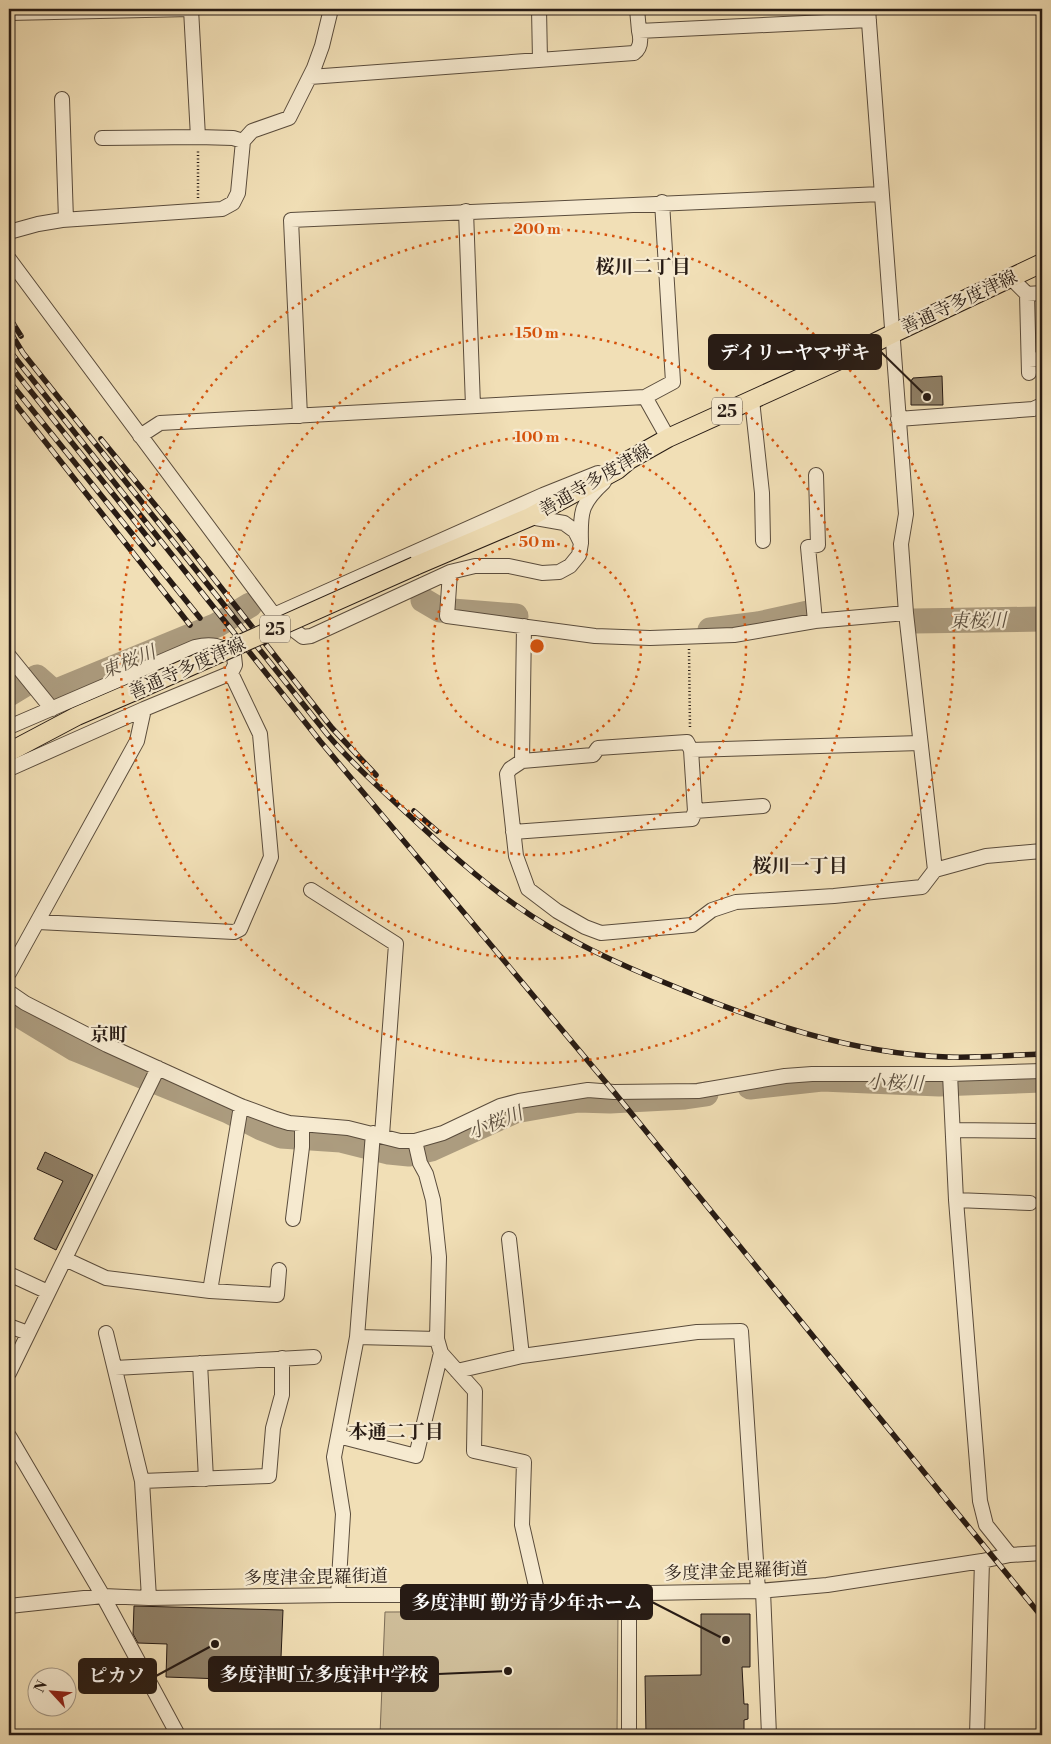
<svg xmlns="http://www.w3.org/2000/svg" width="1051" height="1744" font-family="'Libre Bodoni','Noto Serif JP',serif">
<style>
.green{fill:#cfbe9a;stroke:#7b6c57}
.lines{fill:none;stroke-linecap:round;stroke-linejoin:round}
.river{stroke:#ac9c7f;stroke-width:25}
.building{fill:#908168;stroke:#271b14}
.minor-casing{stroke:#5a4c3c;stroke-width:16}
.major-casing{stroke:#271b14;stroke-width:20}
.path{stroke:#271b14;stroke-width:2.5;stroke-dasharray:1 2.5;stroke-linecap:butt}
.minor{stroke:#f6ead0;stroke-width:14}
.major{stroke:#f1dfb6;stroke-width:18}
.rail-casing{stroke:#271b14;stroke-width:5.5}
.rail{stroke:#f6ead0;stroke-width:4;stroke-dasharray:11;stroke-linecap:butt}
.major-bridge-casing{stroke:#271b14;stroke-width:20;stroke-linecap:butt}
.major-bridge{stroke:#f1dfb6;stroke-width:18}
.ring{fill:none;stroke:#d5530d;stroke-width:2.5;stroke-dasharray:2.5 5}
.labels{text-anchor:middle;stroke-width:4.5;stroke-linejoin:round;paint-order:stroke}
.shield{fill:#f6ead0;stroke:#65594c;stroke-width:1}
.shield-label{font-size:16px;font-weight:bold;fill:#271b14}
.street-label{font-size:18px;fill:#271b14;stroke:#f6ead0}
.neighbourhood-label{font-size:19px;font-weight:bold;fill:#271b14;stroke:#f6ead0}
.water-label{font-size:19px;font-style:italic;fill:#5c4f3f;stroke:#f6ead0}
.centre{fill:#d5530d;stroke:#f6ead0;stroke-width:2.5}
.ring-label{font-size:15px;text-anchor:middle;font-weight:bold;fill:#d5530d;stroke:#f6ead0;stroke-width:4.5;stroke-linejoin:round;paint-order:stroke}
.leader{fill:none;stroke:#271b14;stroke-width:2}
.callout-dot{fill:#271b14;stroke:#f6ead0;stroke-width:2}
.callout{fill:#271b14;stroke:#271b14;stroke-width:2}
.callout-label{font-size:19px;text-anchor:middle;font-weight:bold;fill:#fff}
</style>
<rect width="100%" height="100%" fill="#f1dfb6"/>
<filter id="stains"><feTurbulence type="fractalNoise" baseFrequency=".004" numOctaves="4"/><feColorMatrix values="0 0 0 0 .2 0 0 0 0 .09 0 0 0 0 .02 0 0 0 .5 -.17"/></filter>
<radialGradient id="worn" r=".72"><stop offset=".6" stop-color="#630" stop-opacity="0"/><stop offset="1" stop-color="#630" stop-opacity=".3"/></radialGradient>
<path class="green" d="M618,1611L617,1735H380L385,1612Z"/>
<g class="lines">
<path class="river" d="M423,600L440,610L516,616
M914,621L1042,619
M710,630L758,624L808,613
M9,694L37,677L54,692L217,625L250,605
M9,1009L75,1049L228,1111L261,1128L281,1136L341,1140L389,1152L409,1154L431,1149L515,1111L578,1100L610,1101L685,1097L706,1094
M750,1087L822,1079L939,1084L1042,1080"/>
</g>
<path class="building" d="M942,376L943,405H911V380H912L913,378Z
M45,1152L93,1175L56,1250L34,1239L63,1181L37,1169Z
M134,1606L283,1610L280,1681L166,1677L167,1644L138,1643L133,1634Z
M701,1614H750V1667H742L744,1704H748V1719L744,1720V1735H646L645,1676L701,1675Z"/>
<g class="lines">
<g class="minor-casing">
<path id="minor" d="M191,9L198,137
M539,9L540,60
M637,9L639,31L869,20
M868,9L906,514L901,544L906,613L935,870
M9,13L191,9
M310,77L634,53C641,48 641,39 639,31
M62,99L66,220
M102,138L198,137L233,138L243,141
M466,211L473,406
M9,232L38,224L62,220L222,209L233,203L238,193L243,141L252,131L289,118L314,68L322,46L331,9
M9,259L274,615L303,637L311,636L450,572L475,566H509L542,573L559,572L570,566L579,555L581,543L575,531L564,523L530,517
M1011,278L1027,294L1042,293
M1027,294L1029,373
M1029,360L1042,359
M645,397L673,382L662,202
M752,400L762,493L763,541
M300,416L291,220L881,194
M898,419L1033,409L1042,405
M140,436L160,423L645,397L668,438
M581,542C580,512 581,503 604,482
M450,572L447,616L595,636L650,638L734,635L815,621L906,613
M274,615L543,495L598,473
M815,621L808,547L818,545L816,475
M524,626L522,761L510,769L507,774L516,856L528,889L557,911L585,927L601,933L692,925L712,910L736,902L834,896L922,887L935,870L986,856L1042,851
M9,656L52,709
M9,727L195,647C211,643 221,645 234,656L235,665L231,673L144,709L9,769
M691,750L695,811
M522,761L593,755L598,748L687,742L691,750L920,743
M513,832L692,819L695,811L763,806
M311,890L396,944L382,1135
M38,922L234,932L240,929L271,857L260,734L231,673
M9,973L137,741L144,709
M9,992L25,1003L107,1045L241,1106L276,1119L289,1123L348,1128L400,1141H415L443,1133L500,1106L519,1101L588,1090L614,1092L698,1091L785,1076L812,1074H950L1042,1071
M950,1074L956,1200L980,1501L986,1525L1010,1555
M953,1130L1038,1131
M415,1141L420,1163L426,1174L433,1200L439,1257L437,1339
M956,1200L1030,1203
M293,1219L302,1147V1124
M509,1239L522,1356
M65,1259L106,1278L210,1291L277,1295L279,1270
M9,1274L48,1292
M210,1291L241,1106
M9,1326L28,1333
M106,1333L142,1481L149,1598
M357,1337L437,1339L441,1353L475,1391L474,1451L524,1462L522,1525L538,1595
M200,1363L206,1479
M115,1368L314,1357
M457,1371L522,1356L697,1332L741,1331L758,1591
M9,1373L158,1068
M9,1436L103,1596L178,1735
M338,1436L416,1456L441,1353
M142,1481L269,1476L273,1428L282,1395V1358
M763,1591L769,1735
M338,1595L343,1514L334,1457L357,1337L373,1133
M9,1606L103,1596L149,1598L338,1595H538L758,1591L827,1585L982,1561L1010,1555L1042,1553
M629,1617V1735
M88,1679L146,1674
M977,1735L982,1561"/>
</g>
<g class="major-casing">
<path id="major" d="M415,566L530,517L617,470L629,460L668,438L842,359L892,334L1042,263
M9,752L77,716L135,691"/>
</g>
<path class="path" d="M198,198V151
M689,649L690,729"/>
<use href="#minor" class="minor"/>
<use href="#major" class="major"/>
<g class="rail-casing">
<path id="rail" d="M9,317L21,336
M9,330L23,353L327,734C349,760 374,783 399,806C436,840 473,875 514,904C563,939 618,964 673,986C760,1022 853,1054 948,1057C979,1058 1011,1055 1042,1054
M9,350L320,741L614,1092L1042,1617
M9,364L153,544
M9,381L200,618
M9,396L190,625
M101,439L174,528L332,728L376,775
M414,811L437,831"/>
</g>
<use href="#rail" class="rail"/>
<g class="major-bridge-casing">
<path id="major-bridge" d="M135,691L415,566"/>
</g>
<use href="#major-bridge" class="major-bridge"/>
</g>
<g class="ring">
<circle cx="537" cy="646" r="104"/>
<circle cx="537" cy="646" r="209"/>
<circle cx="537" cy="646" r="313"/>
<circle cx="537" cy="646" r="417"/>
</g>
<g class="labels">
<g class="shield">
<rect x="712" y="397.5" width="30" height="27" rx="4"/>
<rect x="260" y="615.5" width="30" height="27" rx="4"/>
</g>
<g class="shield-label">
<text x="727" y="417">25</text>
<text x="275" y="635">25</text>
</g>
<g class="street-label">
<text transform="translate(959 302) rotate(-25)" y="6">善通寺多度津線</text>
<text transform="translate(595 480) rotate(-30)" y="6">善通寺多度津線</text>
<text transform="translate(187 668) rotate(-24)" y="6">善通寺多度津線</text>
<text transform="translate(736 1571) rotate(-2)" y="6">多度津金毘羅街道</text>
<text transform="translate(316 1577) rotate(-1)" y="6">多度津金毘羅街道</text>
</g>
<g class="neighbourhood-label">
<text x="643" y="273">桜川二丁目</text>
<text x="800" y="872">桜川一丁目</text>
<text x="109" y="1041">京町</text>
<text x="396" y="1438">本通二丁目</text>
</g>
<g class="water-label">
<text transform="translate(978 620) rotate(-1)" y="7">東桜川</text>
<text transform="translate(128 661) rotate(-22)" y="7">東桜川</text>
<text transform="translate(895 1082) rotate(2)" y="7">小桜川</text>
<text transform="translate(495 1122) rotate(-22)" y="7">小桜川</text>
</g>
</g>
<circle cx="537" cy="646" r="8" class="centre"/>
<g class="ring-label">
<text x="537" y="234">200 m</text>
<text x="537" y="338">150 m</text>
<text x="537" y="442">100 m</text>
<text x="537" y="547">50 m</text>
</g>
<path class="leader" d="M927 397L881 352M726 1640L652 1602M508 1671L438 1674M215 1644L156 1676"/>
<g class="callout-dot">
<circle cx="927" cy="397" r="5"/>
<circle cx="726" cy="1640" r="5"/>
<circle cx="508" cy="1671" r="5"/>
<circle cx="215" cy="1644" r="5"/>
</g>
<g class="callout">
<rect x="709" y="335" width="172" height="34" rx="5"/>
<rect x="401" y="1585" width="251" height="34" rx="5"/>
<rect x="209" y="1657" width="229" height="34" rx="5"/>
<rect x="79" y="1659" width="77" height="34" rx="5"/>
</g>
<g class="callout-label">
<text x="795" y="359">デイリーヤマザキ</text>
<text x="527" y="1609">多度津町 勤労青少年ホーム</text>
<text x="324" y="1681">多度津町立多度津中学校</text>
<text x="117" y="1682">ピカソ</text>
</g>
<rect width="1051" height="1744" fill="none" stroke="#f1dfb6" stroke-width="30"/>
<rect x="10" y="10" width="1031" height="1724" fill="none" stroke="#271b14" stroke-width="2.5"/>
<rect x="15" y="15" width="1021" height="1714" fill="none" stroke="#271b14"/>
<g transform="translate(52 1692) rotate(296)"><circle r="24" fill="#f6ead0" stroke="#a39785"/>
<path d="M0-4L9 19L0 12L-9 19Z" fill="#8f2418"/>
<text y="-8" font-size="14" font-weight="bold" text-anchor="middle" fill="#271b14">N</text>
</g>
<rect width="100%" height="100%" filter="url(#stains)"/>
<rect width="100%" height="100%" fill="url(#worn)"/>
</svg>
